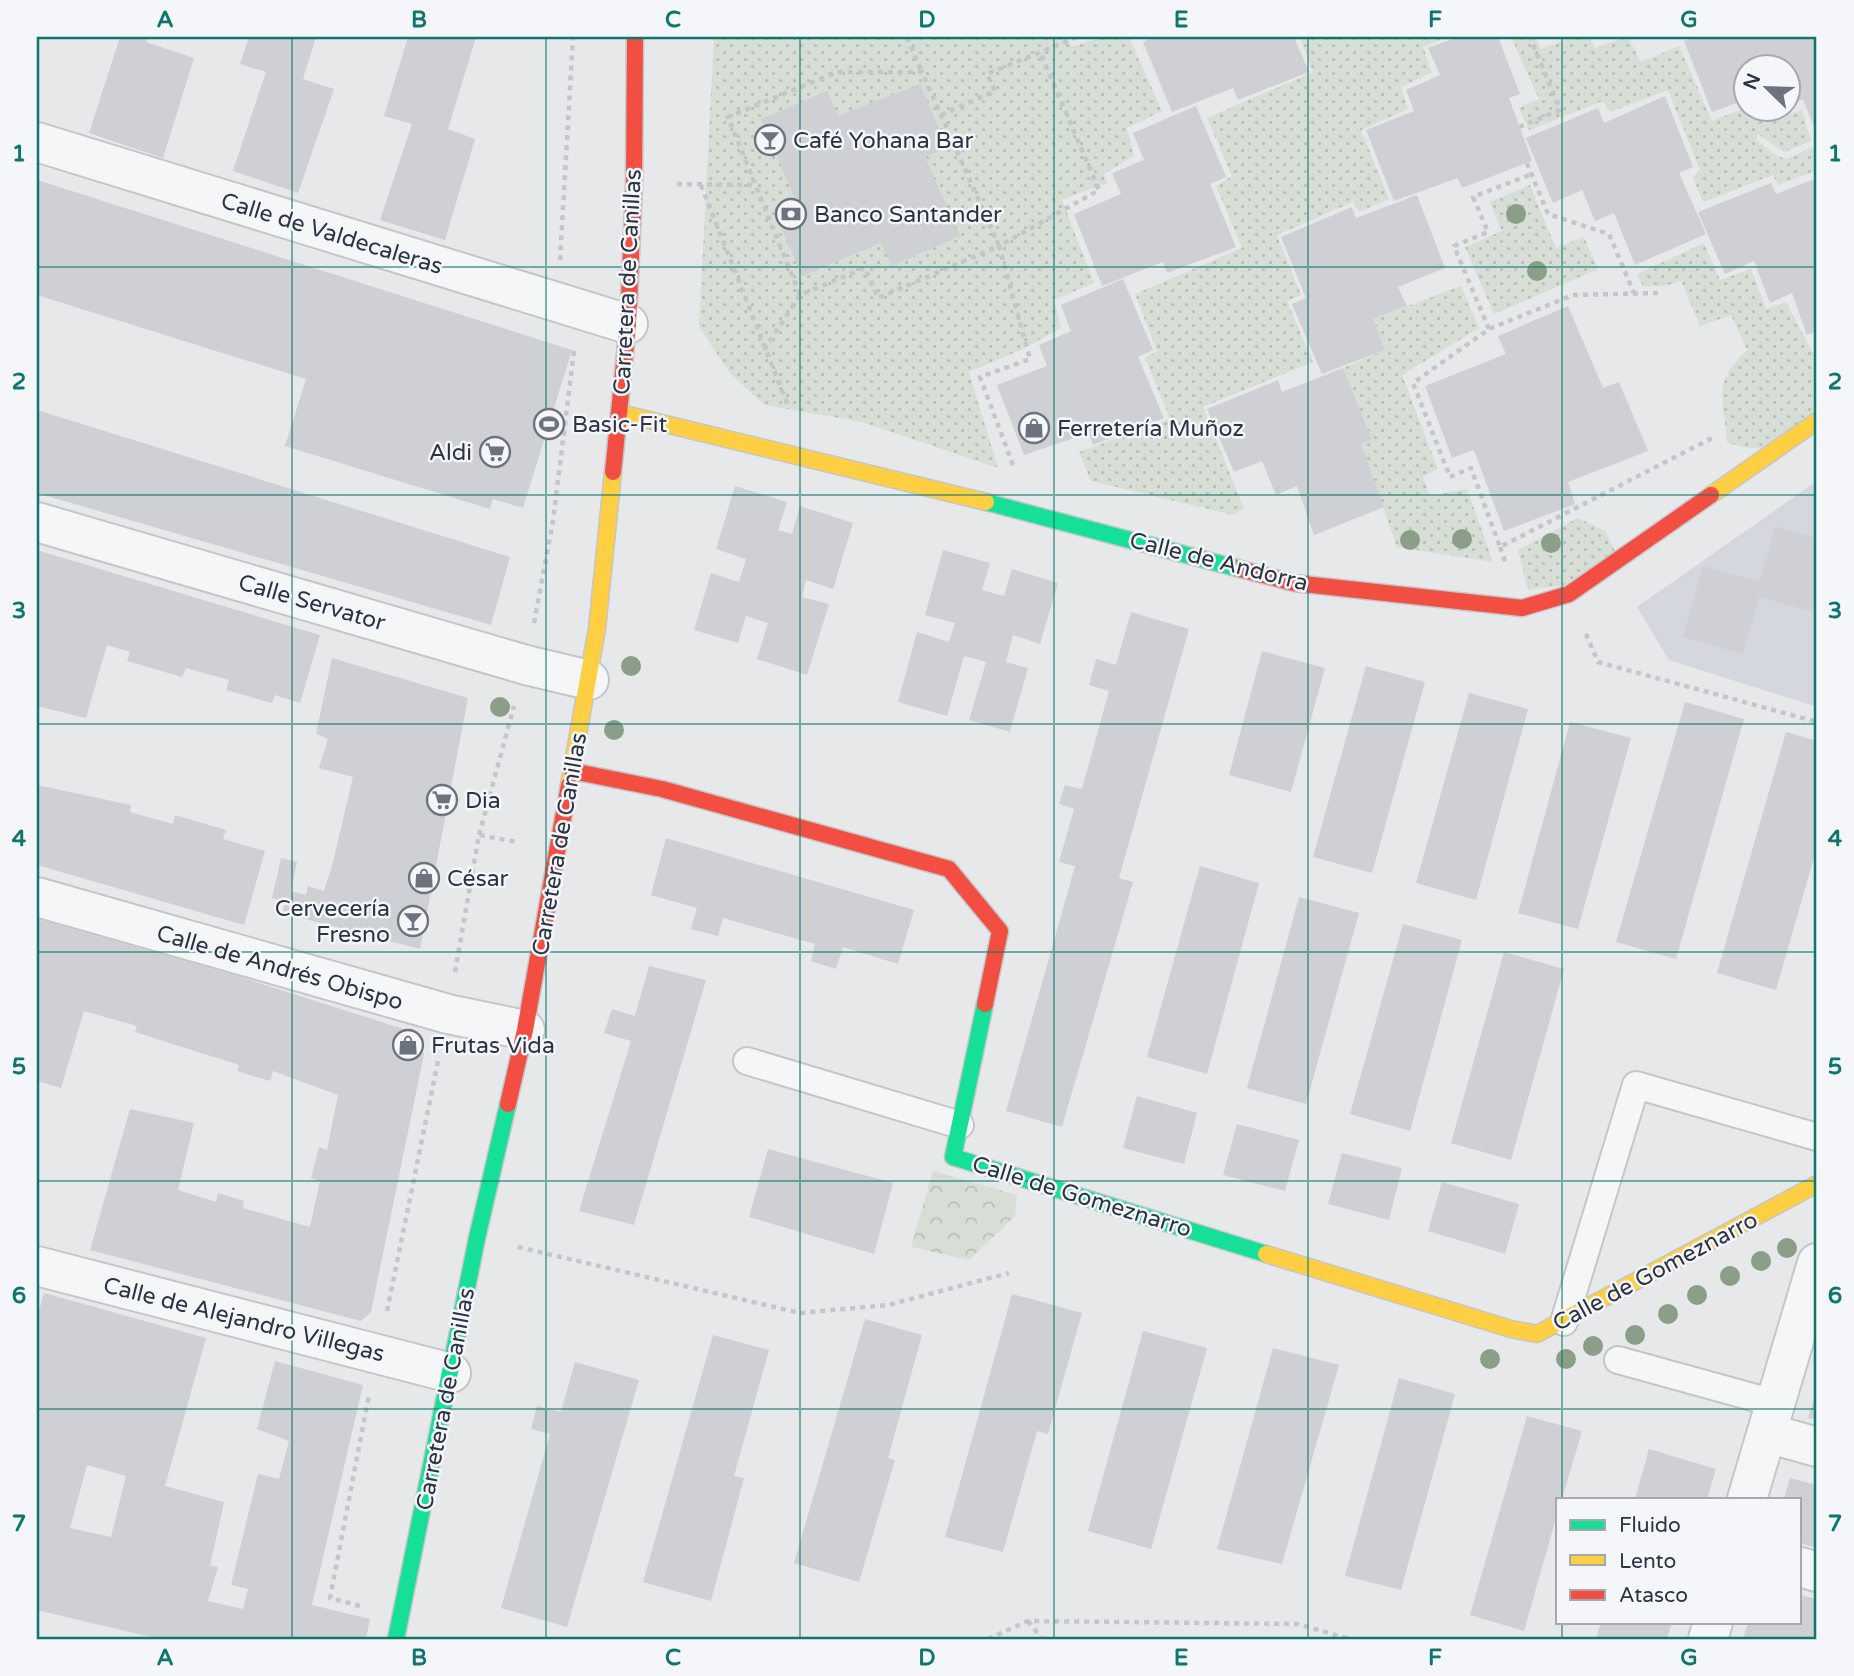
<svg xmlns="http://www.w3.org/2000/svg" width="1854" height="1676" font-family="'Varela Round',sans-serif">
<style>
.built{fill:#d4d7dd}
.grass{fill:url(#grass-dots)}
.park{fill:url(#park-crowns)}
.building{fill:#ced0d3;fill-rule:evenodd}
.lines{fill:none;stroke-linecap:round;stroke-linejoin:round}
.lane-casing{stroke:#c4c6c8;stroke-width:30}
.street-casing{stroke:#c4c6c8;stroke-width:42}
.fast-casing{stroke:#c4c6c8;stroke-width:19}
.slow-casing{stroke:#c4c6c8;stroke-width:19}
.jam-casing{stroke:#c4c6c8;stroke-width:19}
.path{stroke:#c5c6ca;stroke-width:4.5;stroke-dasharray:5 5;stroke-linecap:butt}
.lane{stroke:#f5f6f7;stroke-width:26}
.street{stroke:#f5f6f7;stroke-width:38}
.fast{stroke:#16e098;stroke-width:16}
.slow{stroke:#ffcf43;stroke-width:16}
.jam{stroke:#f24e42;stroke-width:16}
.tree{fill:#8a9e88}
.grid{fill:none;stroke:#0f766e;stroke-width:2;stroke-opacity:0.55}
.labels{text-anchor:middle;stroke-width:5;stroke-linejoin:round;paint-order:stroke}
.poi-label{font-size:23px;fill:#2b3445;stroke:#f4f6f9;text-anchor:start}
.street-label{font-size:23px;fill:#2b3445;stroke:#f4f6f9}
.neatline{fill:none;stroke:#0f766e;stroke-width:2.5}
.grid-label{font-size:23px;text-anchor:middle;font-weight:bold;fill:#0f766e}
</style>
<defs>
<pattern id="grass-dots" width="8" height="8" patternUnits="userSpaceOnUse" patternTransform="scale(1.75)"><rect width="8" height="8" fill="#d6ded6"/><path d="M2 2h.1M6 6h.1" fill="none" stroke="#b8bfb9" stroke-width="1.8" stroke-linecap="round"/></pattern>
<pattern id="park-crowns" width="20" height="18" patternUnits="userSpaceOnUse" patternTransform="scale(1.75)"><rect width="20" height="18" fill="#d6ded6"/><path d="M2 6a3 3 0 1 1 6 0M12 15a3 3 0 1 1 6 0" fill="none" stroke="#b8bfb9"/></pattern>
</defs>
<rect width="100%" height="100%" fill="#e6e8ea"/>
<path class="built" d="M1817,481V707L1669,660L1637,607Z"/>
<path class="grass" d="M714,37H1066L1072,47L1100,37H1129L1162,111L1127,128L1134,156L1104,174L1107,183L1062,200L1094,283L1054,300L1061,328L1021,350L969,372L998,468L862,422L764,405L730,373L699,327Z
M1299,37H1449L1423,47L1432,72L1401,87L1408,109L1361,130L1389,199L1359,212L1353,202L1277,235L1301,295L1287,301L1313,362L1203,407L1244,509L1233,515L1091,481L1079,452L1170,419L1145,358L1157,351L1135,294L1242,248L1216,186L1232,176L1207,118L1313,72Z
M1511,37H1535L1541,49L1573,37H1589L1595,48L1628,37L1641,62L1679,46L1712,121L1745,108L1762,109L1771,119L1802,110L1811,141L1784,152L1758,134L1756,140L1777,156L1787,159L1817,145V170L1778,185L1773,175L1703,202L1693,178L1700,170L1668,90L1610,112L1603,101L1529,130L1519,108L1539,99Z
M1530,185L1556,248L1584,237L1598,269L1494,314L1465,247L1502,231L1490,202Z
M1704,243L1720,280L1751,269L1766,309L1786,302L1817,361V412C1784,436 1770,460 1727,442C1724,397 1711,385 1747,350L1731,315L1700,326L1681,281L1664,286H1643L1637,274Z
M1461,286L1479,328L1402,375L1438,469L1423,477L1430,496L1467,489L1493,562L1397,547L1361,444L1372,439L1343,368L1385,350L1373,319Z
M1578,518L1605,531L1616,553L1564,585L1528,590L1518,550Z"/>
<path class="park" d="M933,1171L1017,1195L1015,1216L969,1260L911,1247Z"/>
<path class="building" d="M120,37H148L146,42L194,58L163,158L89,133Z
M249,37H316L303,79L334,89L298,193L233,171L266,72L240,64Z
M408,37H476L448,129L475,139L445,240L380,220L412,124L384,116Z
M1155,37H1294L1309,72L1238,100L1233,88L1172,112L1143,42Z
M1458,37H1498L1520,94L1509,98L1532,161L1462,188L1458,178L1394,201L1366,130L1414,111L1406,90L1440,75L1428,48Z
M1694,37H1817V126L1814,127L1803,99L1787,105V66H1745V100L1712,112L1684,41Z
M920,84L947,147L925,157L960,236L892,266L881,243L802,276L773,208L795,199L761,119L827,91L838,116Z
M1665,96L1693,167L1679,173L1706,234L1635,265L1614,213L1595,221L1582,190L1553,203L1526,138L1598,108L1604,123Z
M1196,106L1226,177L1210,184L1236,247L1167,273L1163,262L1102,286L1074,214L1121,194L1112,173L1144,160L1133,133Z
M1817,178V331L1807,335L1792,293L1770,303L1754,261L1725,274L1698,212L1771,183L1776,194Z
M37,180L572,350L523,508L493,499L490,509L285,446L306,379L37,295Z
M1417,195L1445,268L1398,287L1407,306L1373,319L1385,350L1322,374L1292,304L1306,298L1281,237L1352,207L1356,218Z
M1123,279L1153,350L1138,357L1164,418L1093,445L1089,433L1024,455L997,385L1047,366L1039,345L1071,331L1061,305Z
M1568,306L1603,388L1619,382L1648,451L1568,482L1575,504L1504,531L1474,450L1452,458L1425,386L1506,354L1498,336Z
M1343,368L1372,439L1361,444L1384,507L1314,535L1297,486L1276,495L1262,461L1234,472L1207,409L1278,380L1282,392Z
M37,410L510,557L491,625L37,493Z
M735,486L787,502L778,530L792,534L800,506L853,523L833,589L806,580L802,597L829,604L807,675L757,659L768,623L746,616L738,643L694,630L711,573L739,582L746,559L716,549Z
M1775,527L1817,538V613L1759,597L1743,654L1683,637L1703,566L1760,582Z
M37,550L320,635L300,703L275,695L272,703L226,690L229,680L186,668L182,677L127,661L130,652L107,645L86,718L37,706Z
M943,550L990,563L982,590L1004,596L1012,569L1058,583L1040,644L1013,635L1006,662L1028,668L1010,732L969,720L986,662L964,656L947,716L898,702L917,632L949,642L955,623L925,615Z
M1131,612L1189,629L1119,878L1133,882L1062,1127L1006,1111L1075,866L1059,862L1074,809L1059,804L1065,785L1082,789L1109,691L1089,685L1096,659L1116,665Z
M1262,651L1325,668L1291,792L1229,775Z
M332,658L468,698L420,949L282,913L286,902L272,898L281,858L297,862L291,891L306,895L308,886L324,891L332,866L353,777L319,768L328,739L316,734Z
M1366,666L1425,682L1372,873L1313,857Z
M1469,693L1528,709L1476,900L1416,883Z
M1685,702L1744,719L1676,959L1616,942Z
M1570,722L1631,738L1578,929L1518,913Z
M1786,732L1817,741V847L1776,990L1717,973Z
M37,785L131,805L130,812L173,824L175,815L226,830L223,839L265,851L244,925L37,865Z
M666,838L914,910L898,964L843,947L836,969L811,961L815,944L723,918L718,936L691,929L697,908L651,895Z
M1200,866L1259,883L1207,1074L1147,1057Z
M1299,897L1359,913L1306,1104L1247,1088Z
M37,919L237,976L410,1031L424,1054L371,1312L361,1321L90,1250L130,1109L194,1123L178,1190L216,1202L218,1193L244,1201L243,1208L310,1227L320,1181L311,1178L319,1147L327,1150L338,1095L273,1071L270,1081L237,1071L239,1065L135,1032L137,1026L84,1011L61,1088L37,1081Z
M1403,924L1462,940L1410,1131L1350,1114Z
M1504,952L1564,969L1511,1160L1451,1143Z
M649,966L706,980L634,1225L579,1211L631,1041L604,1033L612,1009L635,1016Z
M1137,1096L1197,1113L1184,1164L1123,1148Z
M1237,1124L1299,1140L1285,1191L1223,1175Z
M768,1149L893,1183L874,1254L749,1217Z
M1342,1153L1402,1168L1389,1220L1328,1204Z
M1442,1182L1519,1204L1505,1254L1428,1231Z
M44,1293L206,1338L165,1486L224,1502L210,1566L218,1567L208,1601L243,1609L248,1589L231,1585L258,1474L279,1479L289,1441L257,1429L275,1361L363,1385L312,1605L370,1619L366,1639H159L37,1610V1318ZM87,1465L126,1476L111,1537L70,1528Z
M1012,1294L1082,1313L1048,1434L1037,1431L1003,1552L945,1537Z
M865,1319L922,1335L888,1458L895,1460L859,1582L794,1563Z
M1143,1331L1207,1348L1151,1549L1088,1531Z
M713,1335L769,1350L734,1476L744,1478L711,1601L643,1582Z
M1273,1348L1339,1365L1282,1564L1217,1549Z
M575,1362L639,1380L567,1627L501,1608L550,1434L531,1429L537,1406L561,1412Z
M1399,1378L1455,1394L1401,1590L1345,1576Z
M1817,1390V1420L1808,1418Z
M1527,1416L1582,1431L1562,1499H1558V1511L1524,1631L1470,1615Z
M1649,1449L1716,1469L1707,1499H1635Z
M1790,1478L1817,1485V1548L1800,1543V1499H1784Z
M1800,1595L1817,1599V1639H1743L1748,1622H1800Z
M1601,1622H1672L1667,1639H1596Z"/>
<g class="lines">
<g class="lane-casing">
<path id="lane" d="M747,1061L960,1125
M1564,1322L1636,1085L1817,1137
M1618,1360L1774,1403"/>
</g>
<g class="street-casing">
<path id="street" d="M37,142L628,324
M37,522L526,665L589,680
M37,897L448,1014L525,1030
M37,1266L451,1373
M1767,1433L1817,1447
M1747,1499L1817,1263
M1800,1567L1817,1572
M1708,1639L1713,1622"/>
</g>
<g class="fast-casing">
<path id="fast" d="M986,502L1240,569
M985,1004L953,1157L1266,1254
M396,1639L477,1238L508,1104"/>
</g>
<g class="slow-casing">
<path id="slow" d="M620,413L986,502
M1711,495L1817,421
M569,785L597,629L613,472
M1266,1254L1511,1329L1537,1334L1817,1184"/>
</g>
<g class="jam-casing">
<path id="jam" d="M613,472L628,324L634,184L635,37
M1240,569L1294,583L1522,608L1569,594L1711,495
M572,771L662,789L949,869L1000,931L985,1004
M508,1104L525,1030L569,785"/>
</g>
<path class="path" d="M907,37L922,72
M941,115L995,91L987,74L1077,37
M1519,127L1560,110L1530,37
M1527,163L1548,214L1609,234L1634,293
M677,184L755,185
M701,185L789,408
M560,260L573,37
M1658,293L1573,295L1489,329L1413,383L1450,477L1471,468L1500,547L1714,437
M1489,329L1454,246L1488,232L1473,197L1532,174
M764,350L800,295L865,268L878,298L999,246L922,72H837L728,117L800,295
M1013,465L980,377L1030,359L999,246L1099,190L1040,52
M1500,547L1506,564
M534,623L553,521L574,351
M1586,634L1598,662L1817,722
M479,835L514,706
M455,972L479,835L517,842
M518,1247L800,1313L888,1305L1009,1273
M387,1311L439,1056
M360,1606L330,1598L369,1395
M1028,1621L1042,1639
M988,1639L1028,1621L1298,1624L1349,1639"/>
<use href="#lane" class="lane"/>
<use href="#street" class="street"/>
<use href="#fast" class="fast"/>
<use href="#slow" class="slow"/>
<use href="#jam" class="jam"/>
</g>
<g class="tree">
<circle cx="1516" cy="214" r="10"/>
<circle cx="1537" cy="271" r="10"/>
<circle cx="1462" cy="539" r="10"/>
<circle cx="1410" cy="540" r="10"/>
<circle cx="1551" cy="543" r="10"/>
<circle cx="631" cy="666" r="10"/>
<circle cx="500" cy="707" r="10"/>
<circle cx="614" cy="730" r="10"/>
<circle cx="1787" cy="1248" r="10"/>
<circle cx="1761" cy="1261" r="10"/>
<circle cx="1730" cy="1276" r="10"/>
<circle cx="1697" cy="1295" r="10"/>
<circle cx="1668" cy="1314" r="10"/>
<circle cx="1635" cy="1335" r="10"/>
<circle cx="1593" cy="1346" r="10"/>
<circle cx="1490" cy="1359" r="10"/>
<circle cx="1566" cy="1359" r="10"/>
</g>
<path class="grid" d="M292,37V1639M546,37V1639M800,37V1639M1054,37V1639M1308,37V1639M1562,37V1499M37,267H1817M37,495H1817M37,724H1817M37,952H1817M37,1181H1817M37,1409H1817M1562,1622V1639"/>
<defs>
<g id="bar-ring" transform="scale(1.575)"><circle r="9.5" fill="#f4f6f9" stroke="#6c737f" stroke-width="1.5"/><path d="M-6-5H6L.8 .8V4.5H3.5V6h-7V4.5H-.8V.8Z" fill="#6c737f"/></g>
<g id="bank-ring" transform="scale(1.575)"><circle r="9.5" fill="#f4f6f9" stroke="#6c737f" stroke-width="1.5"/><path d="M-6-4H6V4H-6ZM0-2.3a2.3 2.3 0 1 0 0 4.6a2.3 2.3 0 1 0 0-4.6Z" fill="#6c737f"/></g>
<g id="stadium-ring" transform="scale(1.575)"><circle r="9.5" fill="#f4f6f9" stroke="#6c737f" stroke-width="1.5"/><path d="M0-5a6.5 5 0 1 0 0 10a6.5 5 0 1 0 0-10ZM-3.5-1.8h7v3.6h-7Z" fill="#6c737f"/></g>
<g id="shop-ring" transform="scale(1.575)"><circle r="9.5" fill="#f4f6f9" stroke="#6c737f" stroke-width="1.5"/><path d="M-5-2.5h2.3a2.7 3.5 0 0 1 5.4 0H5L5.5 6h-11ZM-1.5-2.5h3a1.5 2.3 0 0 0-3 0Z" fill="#6c737f"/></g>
<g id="supermarket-ring" transform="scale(1.575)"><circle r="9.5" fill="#f4f6f9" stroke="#6c737f" stroke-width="1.5"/><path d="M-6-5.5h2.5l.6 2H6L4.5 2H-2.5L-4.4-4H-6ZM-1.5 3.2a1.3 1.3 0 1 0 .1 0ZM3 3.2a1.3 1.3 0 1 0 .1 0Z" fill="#6c737f"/></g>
</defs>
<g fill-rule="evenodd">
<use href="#bar-ring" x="770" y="140"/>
<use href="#bank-ring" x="791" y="214"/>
<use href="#stadium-ring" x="549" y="424"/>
<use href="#shop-ring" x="1034" y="428"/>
<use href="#supermarket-ring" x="495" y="452"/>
<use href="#supermarket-ring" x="442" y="800"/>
<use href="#shop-ring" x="424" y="878"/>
<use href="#bar-ring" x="413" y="921"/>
<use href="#shop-ring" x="408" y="1045"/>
</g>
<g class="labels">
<g class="poi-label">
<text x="793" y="148">Café Yohana Bar</text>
<text x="814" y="222">Banco Santander</text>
<text x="572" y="432">Basic-Fit</text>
<text x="1057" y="436">Ferretería Muñoz</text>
<text x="472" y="460" text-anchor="end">Aldi</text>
<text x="465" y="808">Dia</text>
<text x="447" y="886">César</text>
<text x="390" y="916" text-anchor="end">Cervecería<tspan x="390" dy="26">Fresno</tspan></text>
<text x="431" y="1053">Frutas Vida</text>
</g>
<g class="street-label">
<text transform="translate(332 233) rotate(17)" y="8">Calle de Valdecaleras</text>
<text transform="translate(627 282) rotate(-87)" y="8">Carretera de Canillas</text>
<text transform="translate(1219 561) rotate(14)" y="8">Calle de Andorra</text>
<text transform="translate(312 602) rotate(16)" y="8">Calle Servator</text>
<text transform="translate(559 844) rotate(-80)" y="8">Carretera de Canillas</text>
<text transform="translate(280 967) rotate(16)" y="8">Calle de Andrés Obispo</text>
<text transform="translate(1082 1196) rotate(17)" y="8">Calle de Gomeznarro</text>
<text transform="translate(1655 1271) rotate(-28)" y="8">Calle de Gomeznarro</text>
<text transform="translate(244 1319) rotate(14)" y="8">Calle de Alejandro Villegas</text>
<text transform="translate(445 1399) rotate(-79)" y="8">Carretera de Canillas</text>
</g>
</g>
<rect width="1854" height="1676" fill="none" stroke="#f4f6f9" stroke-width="77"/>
<rect x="1556" y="1498" width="245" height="126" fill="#f4f6f9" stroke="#a4a8b1" stroke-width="2"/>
<rect x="1570" y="1520" width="35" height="10" fill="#16e098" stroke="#a4a8b1" stroke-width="2"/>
<text x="1619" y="1532" font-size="21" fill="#2b3445">Fluido</text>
<rect x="1570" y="1555" width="35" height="10" fill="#ffcf43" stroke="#a4a8b1" stroke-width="2"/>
<text x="1619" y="1568" font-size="21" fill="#2b3445">Lento</text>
<rect x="1570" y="1590" width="35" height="10" fill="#f24e42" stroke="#a4a8b1" stroke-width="2"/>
<text x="1619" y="1602" font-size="21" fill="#2b3445">Atasco</text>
<g transform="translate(1767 88) rotate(293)"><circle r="33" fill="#f4f6f9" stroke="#a4a8b1" stroke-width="2"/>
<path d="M0-5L12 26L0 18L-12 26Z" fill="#6c737f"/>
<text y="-10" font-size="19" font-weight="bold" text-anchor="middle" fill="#2b3445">N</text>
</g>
<rect x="38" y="38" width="1777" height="1600" class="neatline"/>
<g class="grid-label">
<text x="165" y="27">A</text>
<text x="419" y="27">B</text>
<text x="673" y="27">C</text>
<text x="927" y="27">D</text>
<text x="1181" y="27">E</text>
<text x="1435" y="27">F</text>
<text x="1689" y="27">G</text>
<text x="19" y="161">1</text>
<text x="1835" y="161">1</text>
<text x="19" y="389">2</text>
<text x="1835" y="389">2</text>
<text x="19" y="618">3</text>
<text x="1835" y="618">3</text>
<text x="19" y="846">4</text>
<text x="1835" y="846">4</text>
<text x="19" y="1074">5</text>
<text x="1835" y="1074">5</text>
<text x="19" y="1303">6</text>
<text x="1835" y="1303">6</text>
<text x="19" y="1531">7</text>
<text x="1835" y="1531">7</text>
<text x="165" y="1665">A</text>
<text x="419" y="1665">B</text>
<text x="673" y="1665">C</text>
<text x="927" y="1665">D</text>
<text x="1181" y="1665">E</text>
<text x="1435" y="1665">F</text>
<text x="1689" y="1665">G</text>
</g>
</svg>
